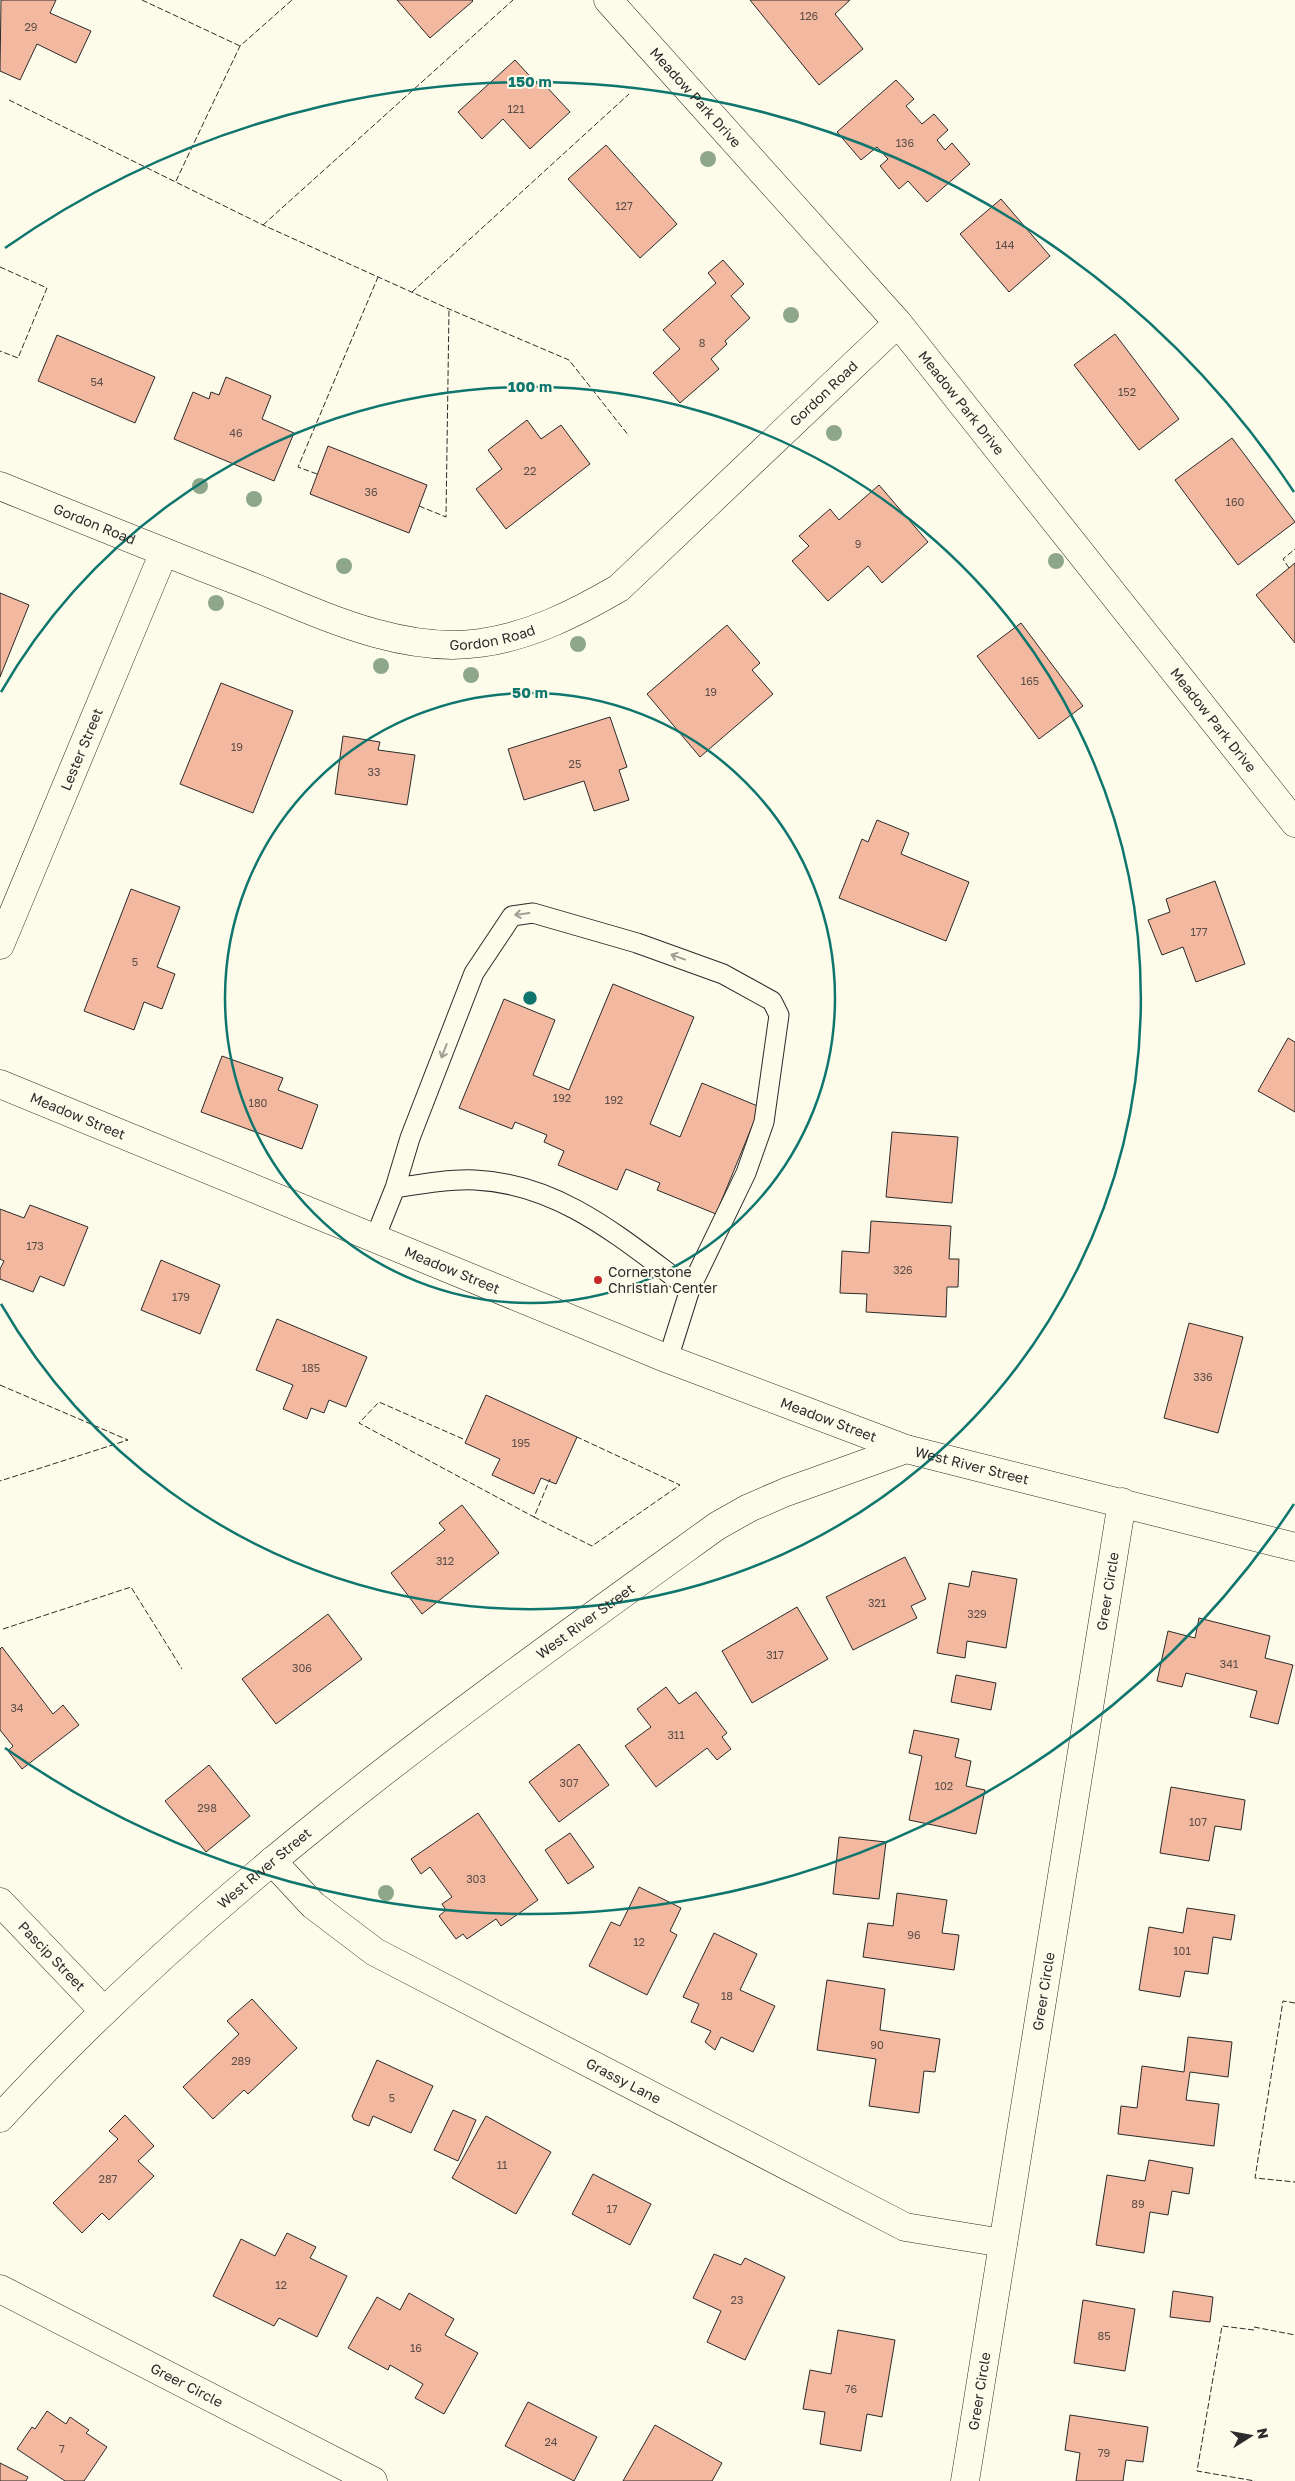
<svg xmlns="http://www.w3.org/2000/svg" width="1295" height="2481" font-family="'Golos Text',sans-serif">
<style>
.building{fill:#f2b8a0;stroke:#2b2b2b}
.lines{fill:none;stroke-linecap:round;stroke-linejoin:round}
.service-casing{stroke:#2b2b2b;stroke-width:21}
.minor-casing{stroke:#2b2b2b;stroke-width:29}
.tertiary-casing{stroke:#2b2b2b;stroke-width:29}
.service{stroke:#fdfbea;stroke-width:19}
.minor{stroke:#fdfbea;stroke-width:28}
.tertiary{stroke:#fdfbea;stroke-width:28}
.fence{stroke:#2b2b2b;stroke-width:1;stroke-dasharray:6 2.5;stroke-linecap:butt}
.tree{fill:#8ea78a}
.oneway{stroke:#9e9d94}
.ring{fill:none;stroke:#0f766e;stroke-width:2.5}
.poi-dot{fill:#c62828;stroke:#fdfbea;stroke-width:2}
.labels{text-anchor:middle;stroke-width:4;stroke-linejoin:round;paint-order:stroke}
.number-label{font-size:11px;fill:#5d4e48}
.street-label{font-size:14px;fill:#2b2b2b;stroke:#fdfbea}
.poi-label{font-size:14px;fill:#2b2b2b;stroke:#fdfbea;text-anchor:start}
.centre{fill:#0f766e;stroke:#fdfbea;stroke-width:2.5}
.ring-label{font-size:15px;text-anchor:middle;font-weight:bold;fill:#0f766e;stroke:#fdfbea;stroke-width:4;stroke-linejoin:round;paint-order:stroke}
</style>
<rect width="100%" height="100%" fill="#fdfbea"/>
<path class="building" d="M1,0H56L50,13L91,31L76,63L37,44L20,80L0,71Z
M397,0H472L473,1L430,38Z
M750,0H850L835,14L863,49L819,85Z
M515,60L539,86L543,83L570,112L530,149L503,119L482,139L458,112Z
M896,80L914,99L906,106L922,124L934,114L948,130L937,140L945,150L952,143L970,164L927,202L908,181L899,189L880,166L888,159L877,147L861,160L837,132Z
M606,145L677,224L640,258L568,179Z
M1001,199L1050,256L1009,292L960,234Z
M723,260L744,284L731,296L750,318L725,341L727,344L711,359L719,369L680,403L653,373L680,349L663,330L716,283L708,273Z
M1115,334L1179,419L1139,450L1074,365Z
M57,335L155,377L135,423L38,381Z
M226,377L271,396L262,419L294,433L274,481L174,439L193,392L209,399L211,392L219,395Z
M527,420L541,439L561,425L590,464L506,529L476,489L502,469L488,450Z
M1232,438L1295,522L1238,565L1175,480Z
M328,446L427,485L409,533L310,494Z
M879,485L928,542L882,583L868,566L828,601L792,561L809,546L799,536L830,509L839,520Z
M1295,563V643L1256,595Z
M0,593L29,605L0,677Z
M1021,623L1083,706L1039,739L977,656Z
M727,625L760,663L752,670L773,694L700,757L647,694Z
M221,683L293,711L253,813L180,784Z
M610,717L627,767L619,770L629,800L594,811L584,781L524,800L508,749Z
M343,736L380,742L378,750L415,755L407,805L335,794Z
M877,820L909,833L901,854L969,882L946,941L839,898L862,839L868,842Z
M1215,881L1245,964L1196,982L1183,947L1162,955L1148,920L1170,912L1166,899Z
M131,889L180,907L157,967L175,974L162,1009L144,1002L134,1030L84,1011Z
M613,984L694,1017L650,1124L680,1137L702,1083L760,1107L716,1214L657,1190L660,1183L626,1169L617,1190L558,1165L564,1151L544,1142L547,1135L515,1122L512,1129L459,1108L504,999L555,1020L533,1075L569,1090Z
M1288,1038L1295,1042V1112L1258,1091Z
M222,1056L283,1078L278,1090L318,1105L302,1149L201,1112Z
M892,1132L958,1137L952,1203L886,1197Z
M30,1205L88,1227L64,1286L40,1276L33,1292L0,1279V1269L4,1261L0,1259V1209L24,1218Z
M871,1221L951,1226L949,1259H959L958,1287H947L946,1317L866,1312L867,1294L840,1293L842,1251L869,1253Z
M161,1260L220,1285L200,1334L141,1310Z
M277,1319L367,1357L346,1407L329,1400L324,1413L311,1408L307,1419L283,1409L293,1385L256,1370Z
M1189,1323L1243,1337L1218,1433L1164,1418Z
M486,1395L577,1437L556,1484L541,1478L534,1494L492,1475L500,1459L465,1443Z
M462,1505L499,1553L422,1614L391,1573L445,1530L439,1523Z
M905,1557L926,1599L911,1606L917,1618L853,1650L826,1597Z
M972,1571L1017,1579L1006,1648L967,1641L965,1658L937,1653L949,1583L969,1587Z
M797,1607L828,1659L752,1703L722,1651Z
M328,1614L362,1659L276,1724L242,1679Z
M1199,1618L1270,1636L1265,1658L1293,1665L1278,1724L1250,1717L1257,1691L1186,1673L1182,1687L1157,1681L1168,1631L1195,1638Z
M2,1647L53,1714L63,1705L79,1725L22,1769L8,1751L13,1746L0,1730V1649Z
M956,1675L996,1683L991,1710L951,1702Z
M666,1687L679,1704L696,1692L727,1733L722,1737L731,1749L717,1760L707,1748L656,1787L625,1746L651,1727L637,1709Z
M914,1730L959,1739L955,1757L971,1761L966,1786L985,1790L976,1834L909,1820L922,1756L909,1753Z
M579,1744L609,1785L559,1822L529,1782Z
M209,1765L250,1816L206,1852L165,1801Z
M1171,1787L1245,1800L1241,1830L1215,1826L1209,1861L1160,1853Z
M478,1813L538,1900L501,1926L496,1919L467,1939L463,1934L456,1939L439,1916L446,1910L442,1904L452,1897L430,1867L421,1874L411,1859Z
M570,1833L594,1867L568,1884L545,1850Z
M839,1837L886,1842L879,1899L833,1894Z
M639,1887L681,1908L670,1931L677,1935L647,1995L589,1966L611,1922L620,1926Z
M897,1893L947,1900L942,1933L959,1935L954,1970L863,1957L868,1923L893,1926Z
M1187,1908L1235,1915L1231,1940L1213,1937L1208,1974L1185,1971L1180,1997L1139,1990L1149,1927L1183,1933Z
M714,1933L757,1954L740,1990L775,2006L753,2052L721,2037L715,2050L705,2042L711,2031L691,2022L699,2004L683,1997Z
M827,1980L885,1989L880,2030L940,2039L935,2072L924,2071L919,2113L869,2106L876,2059L817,2050Z
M252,1999L297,2048L248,2094L244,2090L213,2119L183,2087L239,2034L227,2021Z
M1188,2037L1232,2042L1228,2077L1190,2072L1186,2100L1219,2104L1214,2146L1118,2134L1121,2106L1137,2108L1142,2066L1184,2072Z
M377,2060L433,2086L411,2133L373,2116L369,2126L354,2120L352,2116Z
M453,2110L476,2120L458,2161L434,2150Z
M125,2115L154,2146L138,2161L154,2176L109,2220L102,2213L82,2233L53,2203L118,2139L109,2131Z
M486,2116L551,2152L516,2214L452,2178Z
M1149,2160L1193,2168L1189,2194L1172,2191L1168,2215L1150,2212L1144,2253L1096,2245L1107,2175L1145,2181Z
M593,2174L651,2204L630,2245L572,2214Z
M287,2233L316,2247L310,2258L347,2276L317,2337L279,2318L274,2326L213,2296L241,2239L275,2256Z
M714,2254L741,2265L745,2258L785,2277L745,2360L707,2342L721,2311L693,2298Z
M1173,2291L1213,2297L1210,2322L1170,2317Z
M409,2293L454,2319L445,2335L478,2353L444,2414L415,2398L423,2384L390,2365L388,2370L348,2348L377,2297L400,2310Z
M1083,2300L1135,2309L1125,2371L1074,2363Z
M838,2330L895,2340L882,2417L867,2414L861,2451L820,2444L825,2412L803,2409L810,2370L831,2374Z
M528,2402L597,2437L574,2481L505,2446Z
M47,2411L66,2424L70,2417L89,2430L86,2433L107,2447L84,2481H65L17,2449L32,2427L35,2429Z
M1070,2415L1148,2427L1143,2462L1126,2460L1123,2481H1076L1080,2453L1065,2450Z
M655,2425L722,2463L712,2481H623Z
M0,2463L28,2477L26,2481H0Z"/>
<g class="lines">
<g class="service-casing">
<path id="service" d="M395,1188C421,1184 449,1179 475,1180C562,1184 623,1240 690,1289
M375,1238L395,1188L410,1138L474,973L512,916L533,913L637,943L723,974L772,1001L779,1015L764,1122L746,1173L690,1289L668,1359"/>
</g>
<g class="minor-casing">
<g id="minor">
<path id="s1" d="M608,0L898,323L1295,823"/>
<path id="s2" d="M0,486C79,518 158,550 238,581C312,610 398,655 480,643C531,636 576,613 619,588L898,323"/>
<path id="s3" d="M0,945L164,552"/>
<path id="s4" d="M0,1084L668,1359L906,1449"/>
<path id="s5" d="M272,1861L313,1905L375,1952L905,2227L1003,2243"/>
<path id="s6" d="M0,1902L104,2011"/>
<path id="s7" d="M0,2289L373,2481"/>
<path id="s8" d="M965,2481L1122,1502"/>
</g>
</g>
<g class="tertiary-casing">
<g id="tertiary">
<path id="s9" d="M0,2118C210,1888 466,1707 717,1526L749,1508L786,1492L906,1449L1295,1547"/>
</g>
</g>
<use href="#service" class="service"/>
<use href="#minor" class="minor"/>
<use href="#tertiary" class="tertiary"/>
<path class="fence" d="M142,0L240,46
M9,100L263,225L449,309L569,360L629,436
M176,181L240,46L292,0
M263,225L513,0
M0,267L47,288L18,358L0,351
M412,292L629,94
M317,474L298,467L378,277
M419,506L446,517L449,309
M1289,568L1283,559L1295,549
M0,1385L128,1440L0,1481
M463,1439L379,1402L359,1423L534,1517L550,1479
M534,1517L592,1546L680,1485L577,1437
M3,1629L131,1587L182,1669
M1295,2003L1283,2001L1255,2178L1295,2182
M1254,2327L1295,2335
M1254,2330L1222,2326L1197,2471L1255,2481"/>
</g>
<g class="tree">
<circle cx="708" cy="159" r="8"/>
<circle cx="791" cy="315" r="8"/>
<circle cx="834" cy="433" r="8"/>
<circle cx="200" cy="486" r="8"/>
<circle cx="254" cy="499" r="8"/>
<circle cx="1056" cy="561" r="8"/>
<circle cx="344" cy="566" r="8"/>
<circle cx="216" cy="603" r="8"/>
<circle cx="578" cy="644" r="8"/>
<circle cx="381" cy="666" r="8"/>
<circle cx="471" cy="675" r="8"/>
<circle cx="386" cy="1893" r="8"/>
</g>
<defs><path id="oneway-shaft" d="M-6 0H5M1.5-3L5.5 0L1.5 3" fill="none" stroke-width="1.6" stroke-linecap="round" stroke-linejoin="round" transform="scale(1.25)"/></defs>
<g class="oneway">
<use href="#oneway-shaft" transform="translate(522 914) rotate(172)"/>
<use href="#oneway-shaft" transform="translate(678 957) rotate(-160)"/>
<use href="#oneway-shaft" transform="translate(444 1051) rotate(111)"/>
</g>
<g class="ring">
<circle cx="530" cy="998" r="305"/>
<path d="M1 692A611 611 0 1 1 1 1304"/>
<path d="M1294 1504A916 916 0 0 1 5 1748M5 248A916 916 0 0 1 1294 492"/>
</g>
<circle class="poi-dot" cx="598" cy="1280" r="5"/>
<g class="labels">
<g class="number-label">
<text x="809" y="20">126</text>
<text x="31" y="31">29</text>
<text x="516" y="113">121</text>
<text x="905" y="147">136</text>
<text x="624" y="210">127</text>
<text x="1005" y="249">144</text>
<text x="702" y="347">8</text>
<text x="97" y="386">54</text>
<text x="1127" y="396">152</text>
<text x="236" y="437">46</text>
<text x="530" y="475">22</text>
<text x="371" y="496">36</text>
<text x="1235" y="506">160</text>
<text x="858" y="548">9</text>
<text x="1030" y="685">165</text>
<text x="711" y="696">19</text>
<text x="237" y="751">19</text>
<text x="575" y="768">25</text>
<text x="374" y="776">33</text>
<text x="1199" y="936">177</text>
<text x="135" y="966">5</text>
<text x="562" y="1102">192</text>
<text x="614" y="1104">192</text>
<text x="258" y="1107">180</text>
<text x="35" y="1250">173</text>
<text x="903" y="1274">326</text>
<text x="181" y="1301">179</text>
<text x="311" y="1372">185</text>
<text x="1203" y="1381">336</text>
<text x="521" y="1447">195</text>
<text x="445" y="1565">312</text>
<text x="877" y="1607">321</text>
<text x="977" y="1618">329</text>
<text x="775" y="1659">317</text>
<text x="1229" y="1668">341</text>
<text x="302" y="1672">306</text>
<text x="17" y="1712">34</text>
<text x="676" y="1739">311</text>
<text x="569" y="1787">307</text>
<text x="944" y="1790">102</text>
<text x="207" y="1812">298</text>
<text x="1198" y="1826">107</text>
<text x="476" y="1883">303</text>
<text x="914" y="1939">96</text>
<text x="639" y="1946">12</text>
<text x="1182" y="1955">101</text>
<text x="727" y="2000">18</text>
<text x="877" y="2049">90</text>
<text x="241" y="2065">289</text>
<text x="392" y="2102">5</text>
<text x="502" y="2169">11</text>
<text x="108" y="2183">287</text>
<text x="1138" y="2208">89</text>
<text x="612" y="2213">17</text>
<text x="281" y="2289">12</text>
<text x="737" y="2304">23</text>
<text x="1104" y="2340">85</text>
<text x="416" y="2352">16</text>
<text x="851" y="2393">76</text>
<text x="551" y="2446">24</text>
<text x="62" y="2453">7</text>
<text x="1104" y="2457">79</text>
</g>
<g class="street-label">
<text dy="5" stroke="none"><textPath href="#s1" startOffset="131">Meadow Park Drive</textPath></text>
<text dy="5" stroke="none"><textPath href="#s2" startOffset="942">Gordon Road</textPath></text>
<text dy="5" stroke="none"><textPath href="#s1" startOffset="536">Meadow Park Drive</textPath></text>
<text dy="5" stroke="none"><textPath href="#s2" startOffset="102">Gordon Road</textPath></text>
<text dy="5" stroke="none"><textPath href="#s2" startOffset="522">Gordon Road</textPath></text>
<text dy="5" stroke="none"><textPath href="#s1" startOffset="941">Meadow Park Drive</textPath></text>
<text dy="5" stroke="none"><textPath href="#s3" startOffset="212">Lester Street</textPath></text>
<text dy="5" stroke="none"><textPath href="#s4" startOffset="84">Meadow Street</textPath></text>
<text dy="5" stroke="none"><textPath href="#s4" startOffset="489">Meadow Street</textPath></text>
<text dy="5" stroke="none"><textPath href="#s4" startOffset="894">Meadow Street</textPath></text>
<text dy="5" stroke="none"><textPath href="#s9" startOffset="1204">West River Street</textPath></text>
<text dy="5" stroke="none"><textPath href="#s8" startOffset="901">Greer Circle</textPath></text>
<text dy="5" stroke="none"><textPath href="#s9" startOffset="769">West River Street</textPath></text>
<text dy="5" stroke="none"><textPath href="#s9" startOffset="364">West River Street</textPath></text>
<text dy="5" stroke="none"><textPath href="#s6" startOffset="75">Pascip Street</textPath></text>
<text dy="5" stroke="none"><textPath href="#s8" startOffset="496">Greer Circle</textPath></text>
<text dy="5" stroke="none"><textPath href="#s5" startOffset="418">Grassy Lane</textPath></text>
<text dy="5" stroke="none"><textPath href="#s7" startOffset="210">Greer Circle</textPath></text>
<text dy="5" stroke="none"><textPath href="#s8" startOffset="91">Greer Circle</textPath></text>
</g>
<g class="poi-label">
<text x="608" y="1277">Cornerstone<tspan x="608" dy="16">Christian Center</tspan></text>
</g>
</g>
<circle cx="530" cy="998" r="8" class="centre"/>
<g class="ring-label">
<text x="530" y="87">150 m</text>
<text x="530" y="392">100 m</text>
<text x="530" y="698">50 m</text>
</g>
<g transform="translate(1250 2436) rotate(79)" stroke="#fdfbea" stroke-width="4" paint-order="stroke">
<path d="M0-4L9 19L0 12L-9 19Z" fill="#2b2b2b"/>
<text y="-8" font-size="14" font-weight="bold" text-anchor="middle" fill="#2b2b2b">N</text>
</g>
</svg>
